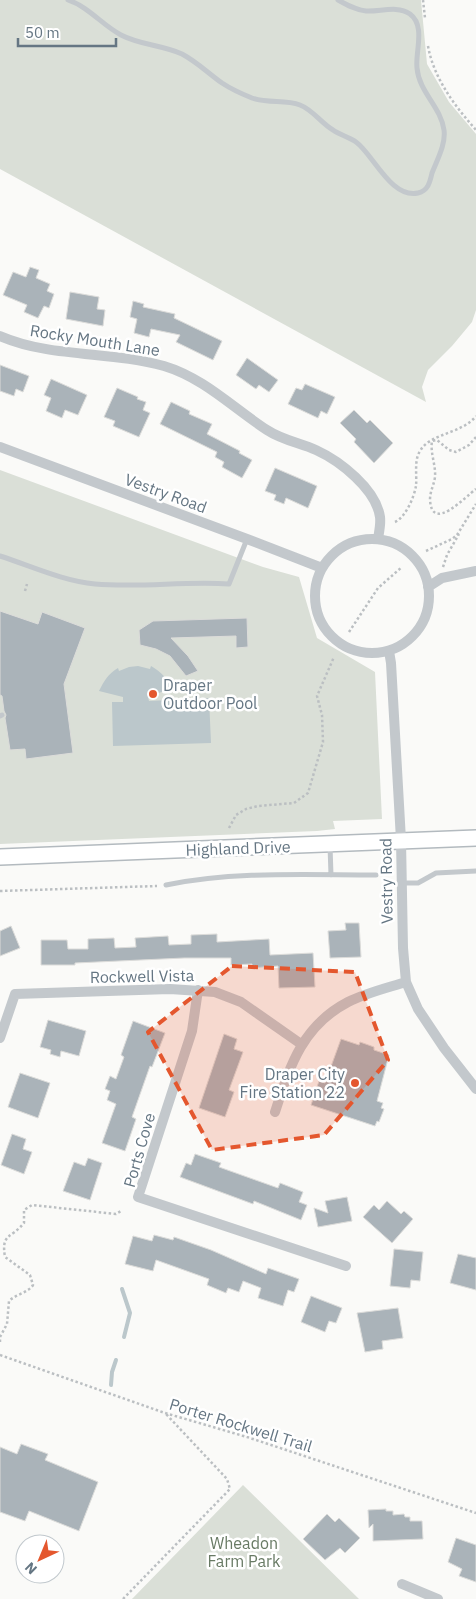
<svg xmlns="http://www.w3.org/2000/svg" width="476" height="1599" font-family="'IBM Plex Sans',sans-serif">
<style>
.green{fill:#dadfd7}
.water{fill:#bbc7cb}
.lines{fill:none;stroke-linecap:round;stroke-linejoin:round}
.stream{stroke:#bbc7cb;stroke-width:4}
.building{fill:#aab3b9;stroke:#dcdcda}
.secondary-casing{stroke:#b3babf;stroke-width:18}
.path{stroke:#bbbfc2;stroke-width:2.5;stroke-dasharray:2.5 2.5;stroke-linecap:butt}
.service{stroke:#c3c8cc;stroke-width:5}
.minor{stroke:#c3c8cc;stroke-width:10}
.secondary{stroke:#fff;stroke-width:15}
.marked{fill:#e4572e;fill-opacity:0.2;stroke:#e4572e;stroke-width:4;stroke-dasharray:10 6;stroke-linejoin:round}
.poi-dot{fill:#e4572e;stroke:#fff;stroke-width:2}
.labels{text-anchor:middle;stroke-width:5;stroke-linejoin:round;paint-order:stroke}
.street-label{font-size:16px;fill:#657683;stroke:#fff}
.poi-label{font-size:16px;fill:#657683;stroke:#fff;text-anchor:start}
.park-label{font-size:16px;fill:#687a64;stroke:#fff}
</style>
<rect width="100%" height="100%" fill="#fafaf8"/>
<path class="green" d="M0,0H421L427,64L449,102L476,134V310L472,322L452,346L428,370L422,387L426,402L0,169Z
M0,470L263,567L299,577L317,638L375,672L382,819L333,821L335,829L317,831L0,844Z
M243,1485L359,1599H132Z"/>
<path class="water" d="M138,666L150,669L151,666C161,672 167,678 172,688L148,697L149,701L209,698L211,743L113,746L112,702H123V697L99,691C104,681 108,674 118,668L119,671L129,667Z"/>
<g class="lines">
<path class="stream" d="M122,1289L130,1313L124,1337
M111,1385L112,1372L116,1360"/>
</g>
<path class="building" d="M30,267L39,270L36,278L50,284L47,291L54,294L49,308L44,306L38,318L24,312L27,305L3,295L13,272L26,277Z
M70,292L99,297L97,309L105,310L103,326L66,319Z
M133,301L144,304L143,307L175,314L174,318L222,341L213,360L176,342L180,335L151,329L149,337L134,333L137,319L130,317Z
M247,358L278,380L269,392L259,385L256,389L236,375Z
M0,365L29,376L23,392L16,389L14,396L0,391Z
M51,379L87,395L78,415L65,410L62,418L46,411L51,398L44,395Z
M305,384L335,397L327,414L321,411L318,418L288,404L296,388L302,390Z
M117,388L138,397L137,399L146,402L143,410L150,413L139,437L113,426L115,421L104,417Z
M171,402L190,411L189,414L212,424L207,434L240,451L239,453L252,460L242,478L222,467L224,462L215,457L217,452L160,424Z
M354,410L367,423L370,420L393,443L374,463L354,442L356,439L340,423Z
M275,468L317,486L308,508L286,498L284,504L274,500L276,495L265,491Z
M0,611L38,624L42,612L85,628L64,684L73,753L26,759L25,749L10,750L5,718L6,715L4,711L2,696L0,695Z
M247,618L248,647L236,648V636L171,638L188,656L198,671L186,676L170,656L156,649L140,645L139,630L153,621Z
M345,923H359L361,957L330,958L328,931L346,930Z
M11,926L20,948L0,956V931Z
M217,934V942L269,939L270,955L313,953L315,987L279,988L278,966L252,968V964L231,965V958H184L75,963V965H41V940H67L68,949H88V939L114,938L115,948L136,947L135,938L168,936L169,945L191,944V935Z
M48,1020L86,1031L79,1056L61,1051L60,1057L50,1054L51,1050L40,1047Z
M133,1021L165,1033L152,1067L150,1066L132,1117L136,1119L125,1151L102,1143L116,1104L107,1100L110,1091L105,1089L110,1076L116,1079L124,1057L121,1055Z
M224,1034L237,1039L234,1049L243,1052L229,1090L234,1092L225,1117L199,1108Z
M341,1039L359,1045L360,1042L374,1047V1050L389,1055L377,1101L383,1103L381,1108L384,1109L379,1122L377,1121L375,1126L311,1105L319,1081L325,1083Z
M20,1073L50,1083L38,1118L8,1107Z
M12,1134L26,1139L23,1149L32,1152L24,1174L1,1165Z
M195,1154L221,1163L219,1167L278,1188L280,1183L303,1192L299,1202L307,1205L301,1220L254,1201L253,1204L180,1177L186,1163L191,1165Z
M88,1158L102,1163L90,1200L63,1191L74,1162L85,1166Z
M347,1197L352,1221L318,1227L314,1208L328,1213L325,1201Z
M387,1201L401,1214L404,1211L413,1219L392,1243L363,1217L374,1205L379,1210Z
M154,1235L173,1240L174,1237L211,1250L266,1274L268,1268L299,1279L294,1292L288,1290L283,1306L258,1298L261,1288L243,1281L239,1292L228,1288L226,1293L207,1285L209,1279L156,1260L153,1271L125,1264L133,1236L152,1241Z
M394,1249L423,1252L420,1281L411,1280L410,1288L390,1286Z
M458,1254L476,1258V1290L450,1283Z
M311,1296L342,1308L336,1323L329,1321L325,1332L301,1322Z
M398,1308L403,1338L382,1341L383,1349L365,1352L357,1313Z
M21,1444L48,1454L45,1460L98,1482L79,1531L29,1511L25,1521L0,1512V1447L17,1454Z
M386,1509V1511H393V1515L404,1514L405,1517H410V1521H422L423,1539L373,1541V1524L369,1528L368,1510Z
M327,1514L335,1522L339,1518L360,1538L345,1553L340,1548L325,1560L303,1539Z
M456,1538L476,1545V1582L459,1576L462,1569L448,1562Z"/>
<g class="lines">
<g class="secondary-casing">
<path id="secondary" d="M0,857L476,838"/>
</g>
<path class="path" d="M423,0L425,18
M428,46C434,79 455,106 476,130
M476,437L469,445L456,452L449,450L437,440L432,441C430,453 436,465 435,477C434,485 430,491 430,500C432,533 465,497 476,489
M395,522C406,517 414,497 416,486C417,475 414,460 420,451C430,433 462,434 476,416
M426,551L452,539L457,535L476,504
M443,567L447,555L459,534
M25,591L27,584
M349,632L378,588L402,567
M229,828L236,815L246,809L258,806L294,803L308,793L323,742L322,715L317,696L334,657
M0,891L157,886
M0,1342V1337L7,1324L9,1301C16,1294 28,1293 33,1285L30,1275L5,1257C1,1233 11,1239 24,1223V1210L32,1205L116,1214L121,1211
M0,1355L165,1413L247,1437L476,1513
M123,1599L230,1489L227,1479L166,1414"/>
<path class="service" d="M68,0C89,7 102,25 121,35C140,45 162,45 182,54C197,62 208,73 222,83C231,89 242,94 252,98C269,104 285,99 300,105C313,110 321,123 333,130C340,135 349,137 356,142C373,154 391,199 418,193C428,191 430,182 432,173C437,160 446,144 444,130C441,107 419,92 417,68C415,52 426,26 410,14C397,5 380,12 366,11C356,10 347,5 338,0
M0,556C31,566 63,581 95,584C140,588 184,581 229,584L247,539
M0,716L2,715
M330,846L331,875
M402,883H418L436,873L476,871
M166,885C235,871 306,875 376,875"/>
<path class="minor" d="M0,336C51,358 111,351 164,366C204,378 233,408 267,430C282,440 300,443 316,450C340,461 376,489 380,517C381,524 379,532 378,539
M0,447L247,539L322,568
M315 596a57 57 0 1 1 114 0a57 57 0 1 1-114 0Z
M428,587L442,578L476,571
M389,651L391,663L401,840L403,948L406,982L418,1009L444,1048L476,1089
M198,990L192,1031L138,1197L346,1266
M0,1038L15,994L170,989L215,992L241,1002L301,1044
M275,1112C290,1066 302,1026 348,1002C366,993 387,988 406,982
M402,1584L438,1599"/>
<use href="#secondary" class="secondary"/>
</g>
<path class="marked" d="M232,966L355,972L388,1060L324,1135L212,1150L148,1032Z"/>
<g class="poi-dot">
<circle cx="153" cy="694" r="5"/>
<circle cx="355" cy="1083" r="5"/>
</g>
<g class="labels">
<g class="street-label">
<text transform="translate(95 340) rotate(9)" y="6">Rocky Mouth Lane</text>
<text transform="translate(166 493) rotate(20)" y="6">Vestry Road</text>
<text transform="translate(238 848) rotate(-2)" y="6">Highland Drive</text>
<text transform="translate(386 881) rotate(-91)" y="6">Vestry Road</text>
<text transform="translate(142 976) rotate(-1)" y="6">Rockwell Vista</text>
<text transform="translate(139 1150) rotate(-74)" y="6">Ports Cove</text>
<text transform="translate(241 1425) rotate(17)" y="6">Porter Rockwell Trail</text>
</g>
<g class="poi-label">
<text x="163" y="691">Draper<tspan x="163" dy="18">Outdoor Pool</tspan></text>
<text x="345" y="1080" text-anchor="end">Draper City<tspan x="345" dy="18">Fire Station 22</tspan></text>
</g>
<g class="park-label">
<text x="244" y="1549">Wheadon<tspan x="244" dy="18">Farm Park</tspan></text>
</g>
</g>
<g transform="translate(40 1559) rotate(224)"><circle r="24" fill="#ffffff" stroke="#c1c8cd"/>
<path d="M0-4L9 19L0 12L-9 19Z" fill="#e4572e"/>
<text y="-8" font-size="14" font-weight="bold" text-anchor="middle" fill="#657683">N</text>
</g>
<path d="M18 38v8h98v-8" fill="none" stroke="#657683" stroke-width="2.5"/>
<text x="25" y="38" font-size="15" fill="#657683" stroke="#ffffff" stroke-width="4" paint-order="stroke">50 m</text>
</svg>
